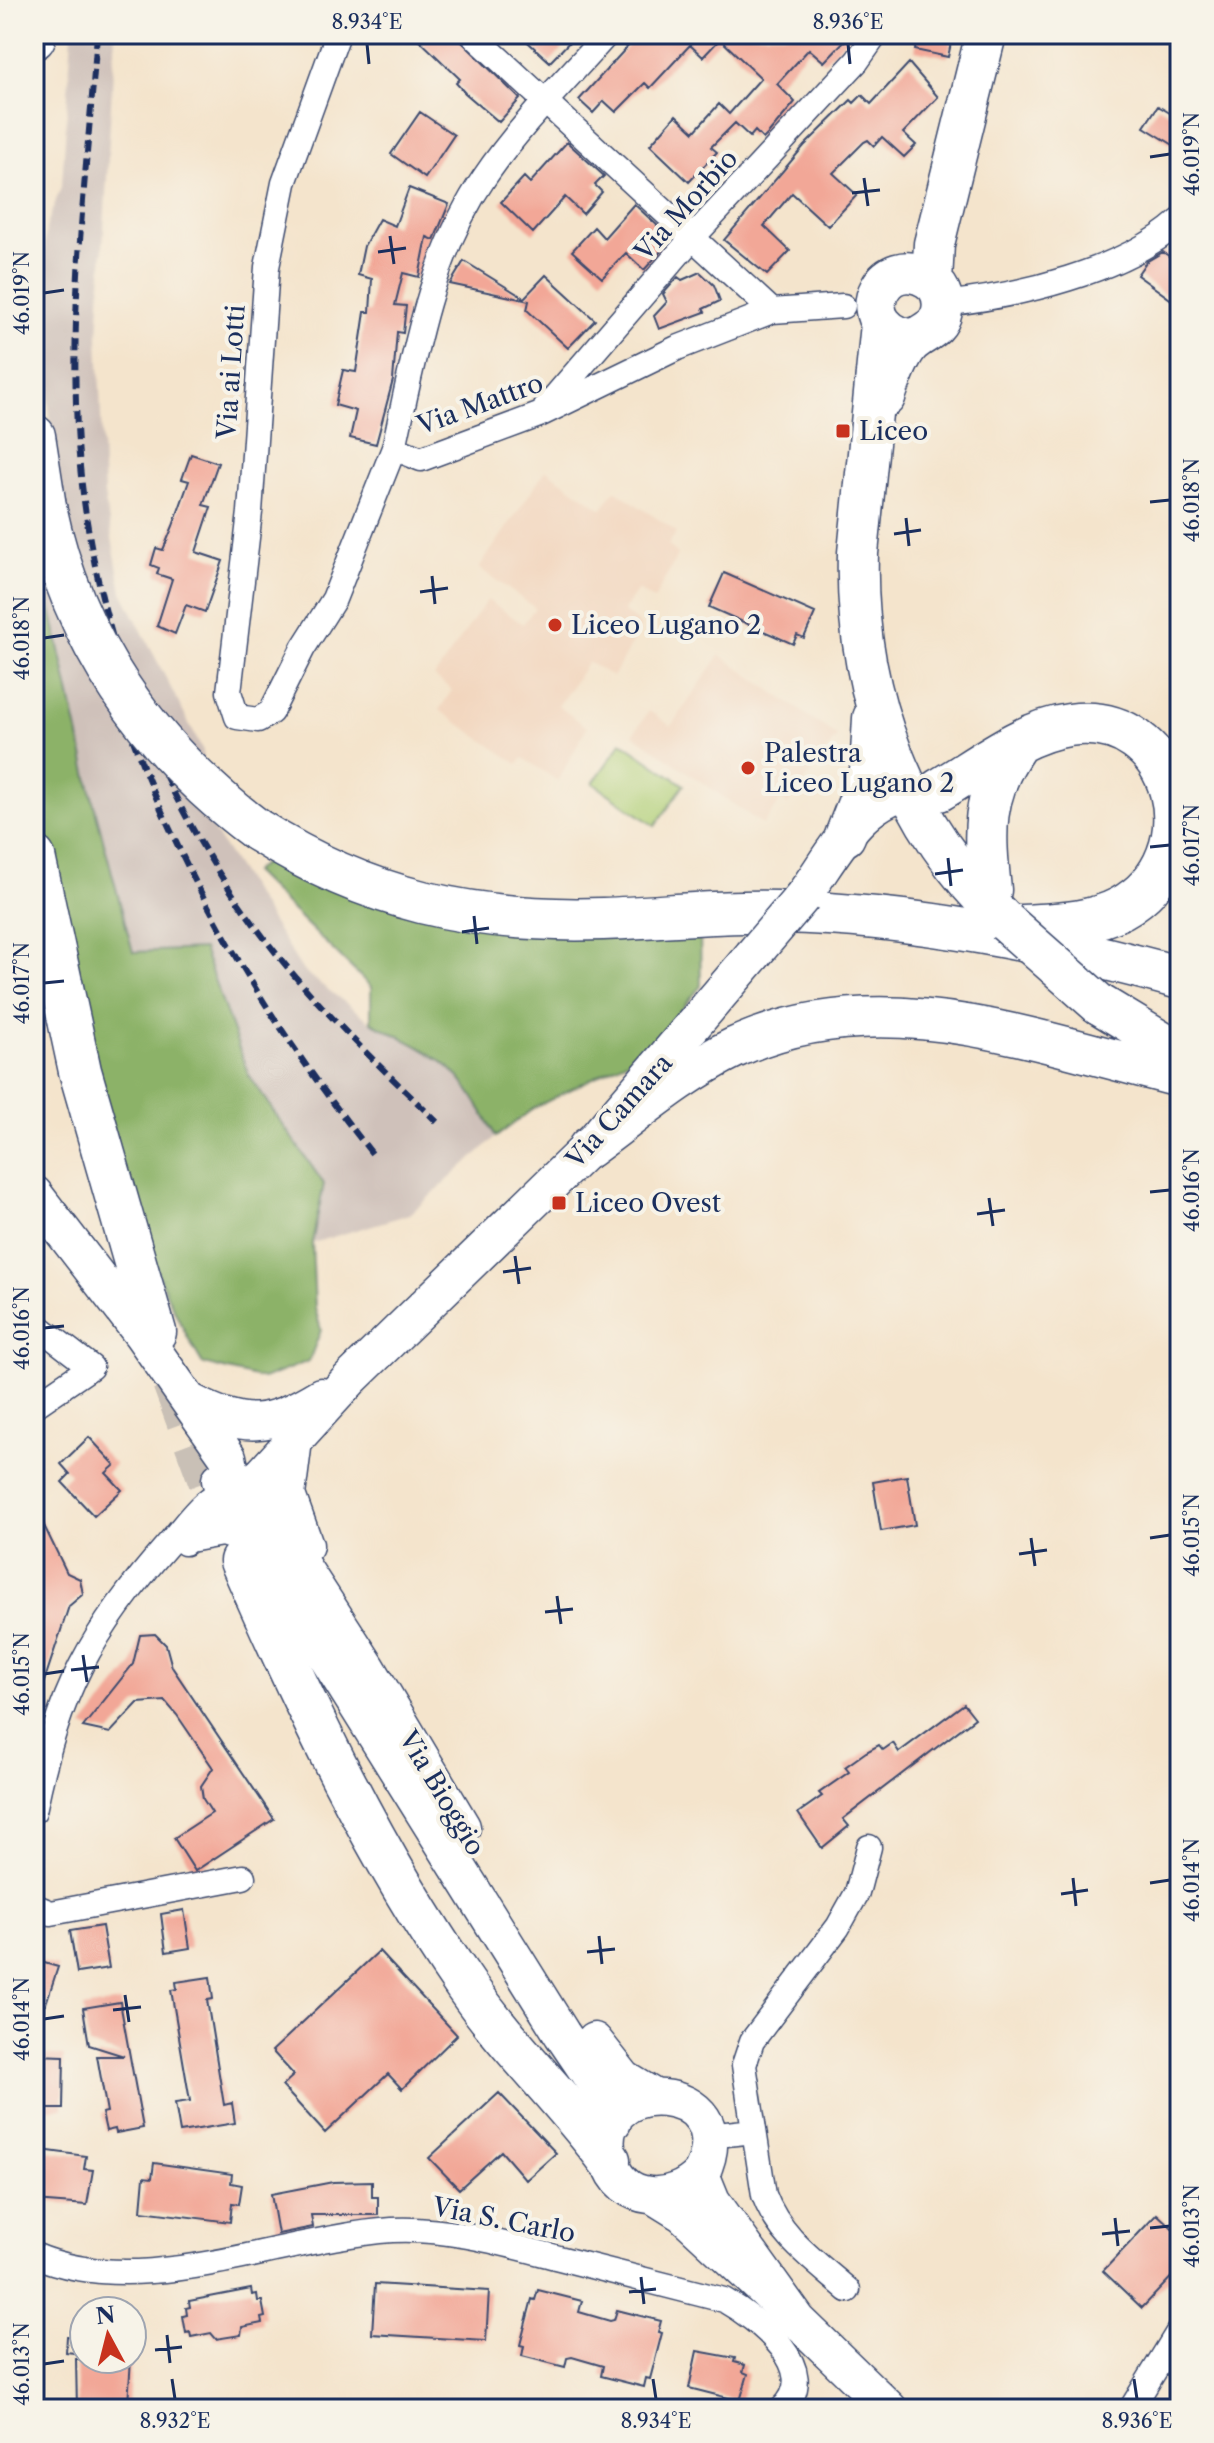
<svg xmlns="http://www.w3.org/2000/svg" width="1214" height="2443" font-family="'Libre Caslon Text',serif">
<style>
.built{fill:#f2d5bd}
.industrial{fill:#cfc1ba}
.green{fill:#b0cf77;stroke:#667f6a;stroke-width:2}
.forest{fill:#8cb268;stroke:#547063;stroke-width:2}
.building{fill:#f2a797}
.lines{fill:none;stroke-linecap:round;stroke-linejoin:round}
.trunk-tunnel{stroke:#c9c0b6;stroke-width:42;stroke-dasharray:42 21;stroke-linecap:butt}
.minor-casing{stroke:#3c4a6e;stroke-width:27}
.secondary-casing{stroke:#3c4a6e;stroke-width:39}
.primary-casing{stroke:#3c4a6e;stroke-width:43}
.trunk-casing{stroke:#3c4a6e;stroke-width:45}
.minor{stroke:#fff;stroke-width:24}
.secondary{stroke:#fff;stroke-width:36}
.primary{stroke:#fff;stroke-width:40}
.trunk{stroke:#fff;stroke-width:42}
.rail{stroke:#1b2f5e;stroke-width:6;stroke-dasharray:12 6;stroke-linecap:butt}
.secondary-bridge-casing{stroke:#3c4a6e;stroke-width:39;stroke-linecap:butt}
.primary-bridge-casing{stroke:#3c4a6e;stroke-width:43;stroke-linecap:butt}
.trunk-bridge-casing{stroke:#3c4a6e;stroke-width:45;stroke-linecap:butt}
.secondary-bridge{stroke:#fff;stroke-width:36}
.primary-bridge{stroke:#fff;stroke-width:40}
.trunk-bridge{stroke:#fff;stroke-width:42}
.ticks{fill:none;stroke:#1b2f5e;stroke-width:3}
.poi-dot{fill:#c8321e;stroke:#f7f3e8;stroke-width:3}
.labels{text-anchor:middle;stroke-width:8;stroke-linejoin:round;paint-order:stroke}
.street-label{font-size:26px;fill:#1b2f5e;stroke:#f7f3e8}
.poi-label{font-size:26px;fill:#1b2f5e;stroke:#f7f3e8;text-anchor:start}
.neatline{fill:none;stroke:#1b2f5e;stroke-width:3}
.ticks-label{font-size:20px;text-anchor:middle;fill:#1b2f5e}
</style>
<rect width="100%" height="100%" fill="#f7f3e8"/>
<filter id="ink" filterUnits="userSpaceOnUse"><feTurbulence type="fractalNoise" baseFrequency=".0125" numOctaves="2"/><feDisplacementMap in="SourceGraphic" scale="16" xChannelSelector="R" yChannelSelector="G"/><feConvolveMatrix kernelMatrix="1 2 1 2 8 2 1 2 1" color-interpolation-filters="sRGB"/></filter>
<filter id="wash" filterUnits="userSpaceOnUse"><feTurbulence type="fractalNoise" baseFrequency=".006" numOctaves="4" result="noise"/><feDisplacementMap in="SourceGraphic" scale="32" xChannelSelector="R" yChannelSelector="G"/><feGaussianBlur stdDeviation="1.8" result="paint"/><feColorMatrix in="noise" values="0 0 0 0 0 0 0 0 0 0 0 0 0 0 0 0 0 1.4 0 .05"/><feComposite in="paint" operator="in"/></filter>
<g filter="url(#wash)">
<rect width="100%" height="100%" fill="#f4e4cc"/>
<path class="built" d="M546,470L602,509L615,490L677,532L668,545L678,554L654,600L638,590L623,611L641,626L613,677L588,662L558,706L587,727L558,781L523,758L518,764L439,710L452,690L434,677L487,600L523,624L535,608L479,568Z
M720,655L837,736L788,805L781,800L763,825L633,734L649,711L671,726Z"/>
<path class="industrial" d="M72,34H115L98,336L104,495L122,592L203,751L197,805L303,971L371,1022L441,1058L472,1090L496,1137L410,1214L312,1243L324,1184L249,1076L203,949L134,952L94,805L34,532L59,503L40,320L46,228L62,184Z"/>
<path class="green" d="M622,742L684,785L655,826L593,783Z"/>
<path class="forest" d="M34,532L94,805L133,952L203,949L249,1076L324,1184L312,1243L315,1308L321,1330L309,1361L263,1379L203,1364C129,1242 104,1095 73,957C59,891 38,823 34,755C29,682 34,606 34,532Z
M272,856L700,930L701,986L648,1050L534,1108L496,1137C458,1063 444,1059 371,1022V987L253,872Z"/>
<g id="blocks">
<path class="building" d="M413,34H454L520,99L499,122L465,93L456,83L460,79Z
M519,34H577L550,62Z
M639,34H851L824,62L809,49L777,84L795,102L769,133L763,139L755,131L750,137L735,123L711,147L717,152L689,182L650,145L676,115L694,132L719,104L729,114L761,78L720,39L703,57L690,45L650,88L645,83L616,112L604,101L593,113L579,100Z
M918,34H953L948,57L915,50Z
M909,63L938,97L903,133L916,145L904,157L882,137L874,146L868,140L864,142L833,173L857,195L828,226L792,193L764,226L790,251L767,275L724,240L804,146L851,100L854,103L862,95L871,104Z
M1158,106L1180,119V149L1144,127Z
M420,112L454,135L425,178L391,154Z
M567,142L604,176L595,185L602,192L583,214L565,197L533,233L501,202L524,177L530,183Z
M409,188L449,204L434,240L427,237L419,277L403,273L395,305L406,306L403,333L397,332L393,380L376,444L350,438L356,411L335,405L343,370L356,372L365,312H370L372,279L358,275L364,246L379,219L395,226Z
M634,204L672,239L644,270L626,253L602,278L572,251L594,227L604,238Z
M1163,252L1180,264V306L1137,275L1146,262Z
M464,261L524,298L546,275L595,320L568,348L527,310L529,301L450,284Z
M700,272L714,285L720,301L703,309L705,312L659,329L654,316L667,302L663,294L678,277L682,280Z
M191,454L218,463L203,505L211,507L196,552L223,561L205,612L186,605L175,634L157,626L172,579L157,574L159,568L151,565L156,548L163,550L173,526L189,481L182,479Z
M724,573L815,613L804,638L797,635L793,644L709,607Z
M89,1437L115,1465L106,1473L122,1490L94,1516L62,1482L70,1474L61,1464Z
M907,1476L915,1525L881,1531L873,1482Z
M34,1505L67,1573L80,1579L83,1594L69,1606L37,1703H34Z
M155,1634L166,1645L172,1667L274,1819L195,1871L174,1838L212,1813L203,1799L201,1786L213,1768L177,1715L165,1701L138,1703L110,1733L83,1727L133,1664L140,1635Z
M964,1704L975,1718L843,1819L849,1826L822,1848L798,1813L822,1796L819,1793L849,1772L845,1767L866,1752L879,1745L883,1750L893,1743L899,1752Z
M184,1910L190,1948L166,1952L161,1914Z
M102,1926L109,1968L77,1973L70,1931Z
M379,1951L457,2035L402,2089L388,2074L325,2133L282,2086L294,2075L272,2051Z
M34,1960L58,1967L37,2031H34Z
M210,1977L213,1999L207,2000L224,2105L232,2103L235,2123L180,2132L175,2103L190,2101L171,1990L177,1989L176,1982Z
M120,2002L143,2128L116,2133L115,2129L106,2131L102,2113L107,2112L97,2056H124L89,2045L83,2008Z
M34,2055L64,2056L63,2109H34Z
M499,2093L556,2153L526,2180L501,2151L459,2189L429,2158Z
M34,2149L86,2156L84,2169L93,2170L87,2205L34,2201Z
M154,2163L232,2174L231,2183L242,2185L239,2204L232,2203L230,2222L141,2211L144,2177L152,2178Z
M372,2181V2197H378V2215H311L313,2227L278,2234L271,2194L333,2182Z
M1157,2214L1180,2235V2268L1142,2308L1103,2271Z
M375,2284L489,2291L486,2341L372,2334Z
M251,2289L252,2295L257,2294L258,2301H262L265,2317L261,2318L262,2323L242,2327L241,2335L216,2339L211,2333L191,2337L190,2332L186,2333L183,2316L187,2315L186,2308L190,2307L189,2301Z
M538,2290L582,2301L579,2312L610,2321L614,2320L617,2310L661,2321L658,2332L662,2333L650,2379L646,2378L644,2387L601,2376L603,2366L572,2357L567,2358L565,2367L522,2356L524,2346L520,2345L532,2299L535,2300Z
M67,2336L84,2338V2354L66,2352Z
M697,2351L735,2358L734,2362L745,2365L743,2372L748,2374L740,2401L689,2388Z
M76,2359H131L128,2403H116V2409H77Z"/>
</g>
</g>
<g filter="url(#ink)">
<use href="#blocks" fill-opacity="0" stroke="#3c4a6e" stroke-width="2"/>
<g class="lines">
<path class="trunk-tunnel" d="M173,1382L226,1526"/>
<g class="minor-casing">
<path id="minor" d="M338,34L284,183L267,267L250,512L229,692L237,717L258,720L271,712L303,648L334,599L394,448L421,459L539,415L677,348L772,311L843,306
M472,34L772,311
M943,304C1017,296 1123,272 1180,221
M546,407L693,237L857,61L876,34
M394,448C414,357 430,257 484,178C519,126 566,80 607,34
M34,1323L91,1367L34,1406
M189,1540L222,1534L259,1546
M185,1543L226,1507L234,1488
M34,1811C59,1690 89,1634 170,1542C189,1520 204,1494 234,1488
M34,1906L51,1913L243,1877
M708,2136L754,2131
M34,2255C143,2302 278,2238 392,2230C448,2227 505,2244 559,2258C614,2272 669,2286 724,2300C756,2318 825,2370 782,2409
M848,2290C815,2261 780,2238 764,2195L744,2065L752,2041L838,1927L857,1893L869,1847
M1131,2409L1180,2329"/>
</g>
<g class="secondary-casing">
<path id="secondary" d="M803,896C833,855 856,803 908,791
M34,1194L141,1333L228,1457L240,1518L562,2034L606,2099L613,2122
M189,1401C245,1430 268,1428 321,1396
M294,1440L287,1495L305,1545
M220,1480L262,1505L367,1667L462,1827
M234,1488L253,1483L264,1473L350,1379L588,1148L752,956
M594,2041L624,2079L652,2096
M654,2196L683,2214L798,2321L712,2201L701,2174C747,2079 585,2071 609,2159C621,2205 674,2204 701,2174
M798,2321L889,2409"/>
</g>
<g class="primary-casing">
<path id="primary" d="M932,281L934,244L986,34
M881,324L858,553C854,692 904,826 1006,922
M885,397C891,380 897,360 908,346C919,332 938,332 942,311C949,275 897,257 880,289C865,316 889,339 915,339
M845,836L870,772L873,718
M1099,1004L1180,1053
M588,1148C635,1114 682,1073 734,1048C879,980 1035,1041 1180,1077"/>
</g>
<g class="trunk-casing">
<path id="trunk" d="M34,38V34
M34,436L45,507
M939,790C978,767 1023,731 1069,725C1178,709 1214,857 1121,908C1091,924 1054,924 1020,926
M257,830C368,900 473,923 603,919C662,917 721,910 780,912C916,915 1049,942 1180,978
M34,857L80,1071L155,1332
M990,890C984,832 981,796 1015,746
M241,1561C306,1709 373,1852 466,1986C509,2048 564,2099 609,2160"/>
</g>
<use href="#minor" class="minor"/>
<use href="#secondary" class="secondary"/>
<use href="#primary" class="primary"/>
<use href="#trunk" class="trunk"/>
<path class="rail" d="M97,34C88,156 72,280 76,403C82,612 158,814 293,974C338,1027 388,1074 437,1122
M90,602C141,807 243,992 374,1156"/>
<g class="secondary-bridge-casing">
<path id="secondary-bridge" d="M752,956L803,896"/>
</g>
<g class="primary-bridge-casing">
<path id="primary-bridge" d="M1006,922L1099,1004"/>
</g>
<g class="trunk-bridge-casing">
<path id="trunk-bridge" d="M45,507C73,641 148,749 257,830"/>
</g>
<use href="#secondary-bridge" class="secondary-bridge"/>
<use href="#primary-bridge" class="primary-bridge"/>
<use href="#trunk-bridge" class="trunk-bridge"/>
</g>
</g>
<path class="ticks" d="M367,44L369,64M848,44L850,64M1150,157L1170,154M864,178L868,206M852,193L880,190M390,236L394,264M378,252L406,248M44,293L64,290M1150,502L1170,500M906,518L909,546M894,534L921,530M432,576L435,604M420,592L448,588M44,638L64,635M1150,847L1170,845M948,858L951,886M935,874L963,870M474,916L477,944M462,932L489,928M44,983L64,981M1150,1192L1170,1190M989,1198L993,1226M977,1214L1005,1210M515,1256L519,1284M503,1272L531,1268M44,1328L64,1326M1031,1538L1035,1566M1150,1538L1170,1535M1019,1554L1047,1550M557,1596L561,1624M545,1612L573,1609M83,1655L87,1682M71,1670L99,1667M44,1674L64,1671M1073,1878L1076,1906M1150,1883L1170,1880M1061,1894L1088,1890M599,1936L602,1964M587,1952L615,1949M125,1995L129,2022M113,2010L141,2007M44,2019L64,2016M1115,2218L1118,2246M1150,2228L1170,2226M1102,2234L1130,2231M641,2277L644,2304M629,2292L656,2289M167,2335L170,2363M155,2350L182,2347M44,2364L64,2361M172,2379L175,2399M653,2379L656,2399M1134,2379L1137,2399"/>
<g class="poi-dot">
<rect x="835" y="423" width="16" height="16" rx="4"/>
<circle cx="555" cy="625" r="8"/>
<circle cx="748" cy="768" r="8"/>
<rect x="551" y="1195" width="16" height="16" rx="4"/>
</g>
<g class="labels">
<g class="street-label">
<text transform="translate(686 205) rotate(-48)" y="9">Via Morbio</text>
<text transform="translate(231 372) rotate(-86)" y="9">Via ai Lotti</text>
<text transform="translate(480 404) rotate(-20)" y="9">Via Mattro</text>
<text transform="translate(619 1111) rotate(-48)" y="9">Via Camara</text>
<text transform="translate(442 1793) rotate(59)" y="9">Via Bioggio</text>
<text transform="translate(504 2220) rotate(11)" y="9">Via S. Carlo</text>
</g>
<g class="poi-label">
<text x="859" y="440">Liceo</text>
<text x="571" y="634">Liceo Lugano 2</text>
<text x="764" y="762">Palestra<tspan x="764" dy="30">Liceo Lugano 2</tspan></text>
<text x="575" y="1212">Liceo Ovest</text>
</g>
</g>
<rect width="1214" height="2443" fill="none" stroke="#f7f3e8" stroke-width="88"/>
<g transform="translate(108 2335) rotate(353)"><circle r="38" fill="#f7f3e8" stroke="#9fa5b1" stroke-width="2"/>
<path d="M0-6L14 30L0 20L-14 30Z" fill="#c8321e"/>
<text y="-12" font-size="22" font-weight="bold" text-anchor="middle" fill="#1b2f5e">N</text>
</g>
<rect x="44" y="44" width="1126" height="2355" class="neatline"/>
<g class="ticks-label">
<text x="367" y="29">8.934°E</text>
<text x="848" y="29">8.936°E</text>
<text transform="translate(1192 154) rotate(-90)" y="7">46.019°N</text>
<text transform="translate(22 293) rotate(-90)" y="7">46.019°N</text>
<text transform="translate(1192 500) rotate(-90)" y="7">46.018°N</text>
<text transform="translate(22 638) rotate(-90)" y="7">46.018°N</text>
<text transform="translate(1192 845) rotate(-90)" y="7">46.017°N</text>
<text transform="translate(22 983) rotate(-90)" y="7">46.017°N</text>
<text transform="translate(1192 1190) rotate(-90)" y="7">46.016°N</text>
<text transform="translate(22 1328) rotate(-90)" y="7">46.016°N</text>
<text transform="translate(1192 1535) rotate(-90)" y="7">46.015°N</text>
<text transform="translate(22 1674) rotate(-90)" y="7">46.015°N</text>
<text transform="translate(1192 1880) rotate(-90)" y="7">46.014°N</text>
<text transform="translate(22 2019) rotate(-90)" y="7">46.014°N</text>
<text transform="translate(1192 2226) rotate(-90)" y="7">46.013°N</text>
<text transform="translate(22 2364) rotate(-90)" y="7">46.013°N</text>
<text x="175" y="2428">8.932°E</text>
<text x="656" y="2428">8.934°E</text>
<text x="1137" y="2428">8.936°E</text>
</g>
</svg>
